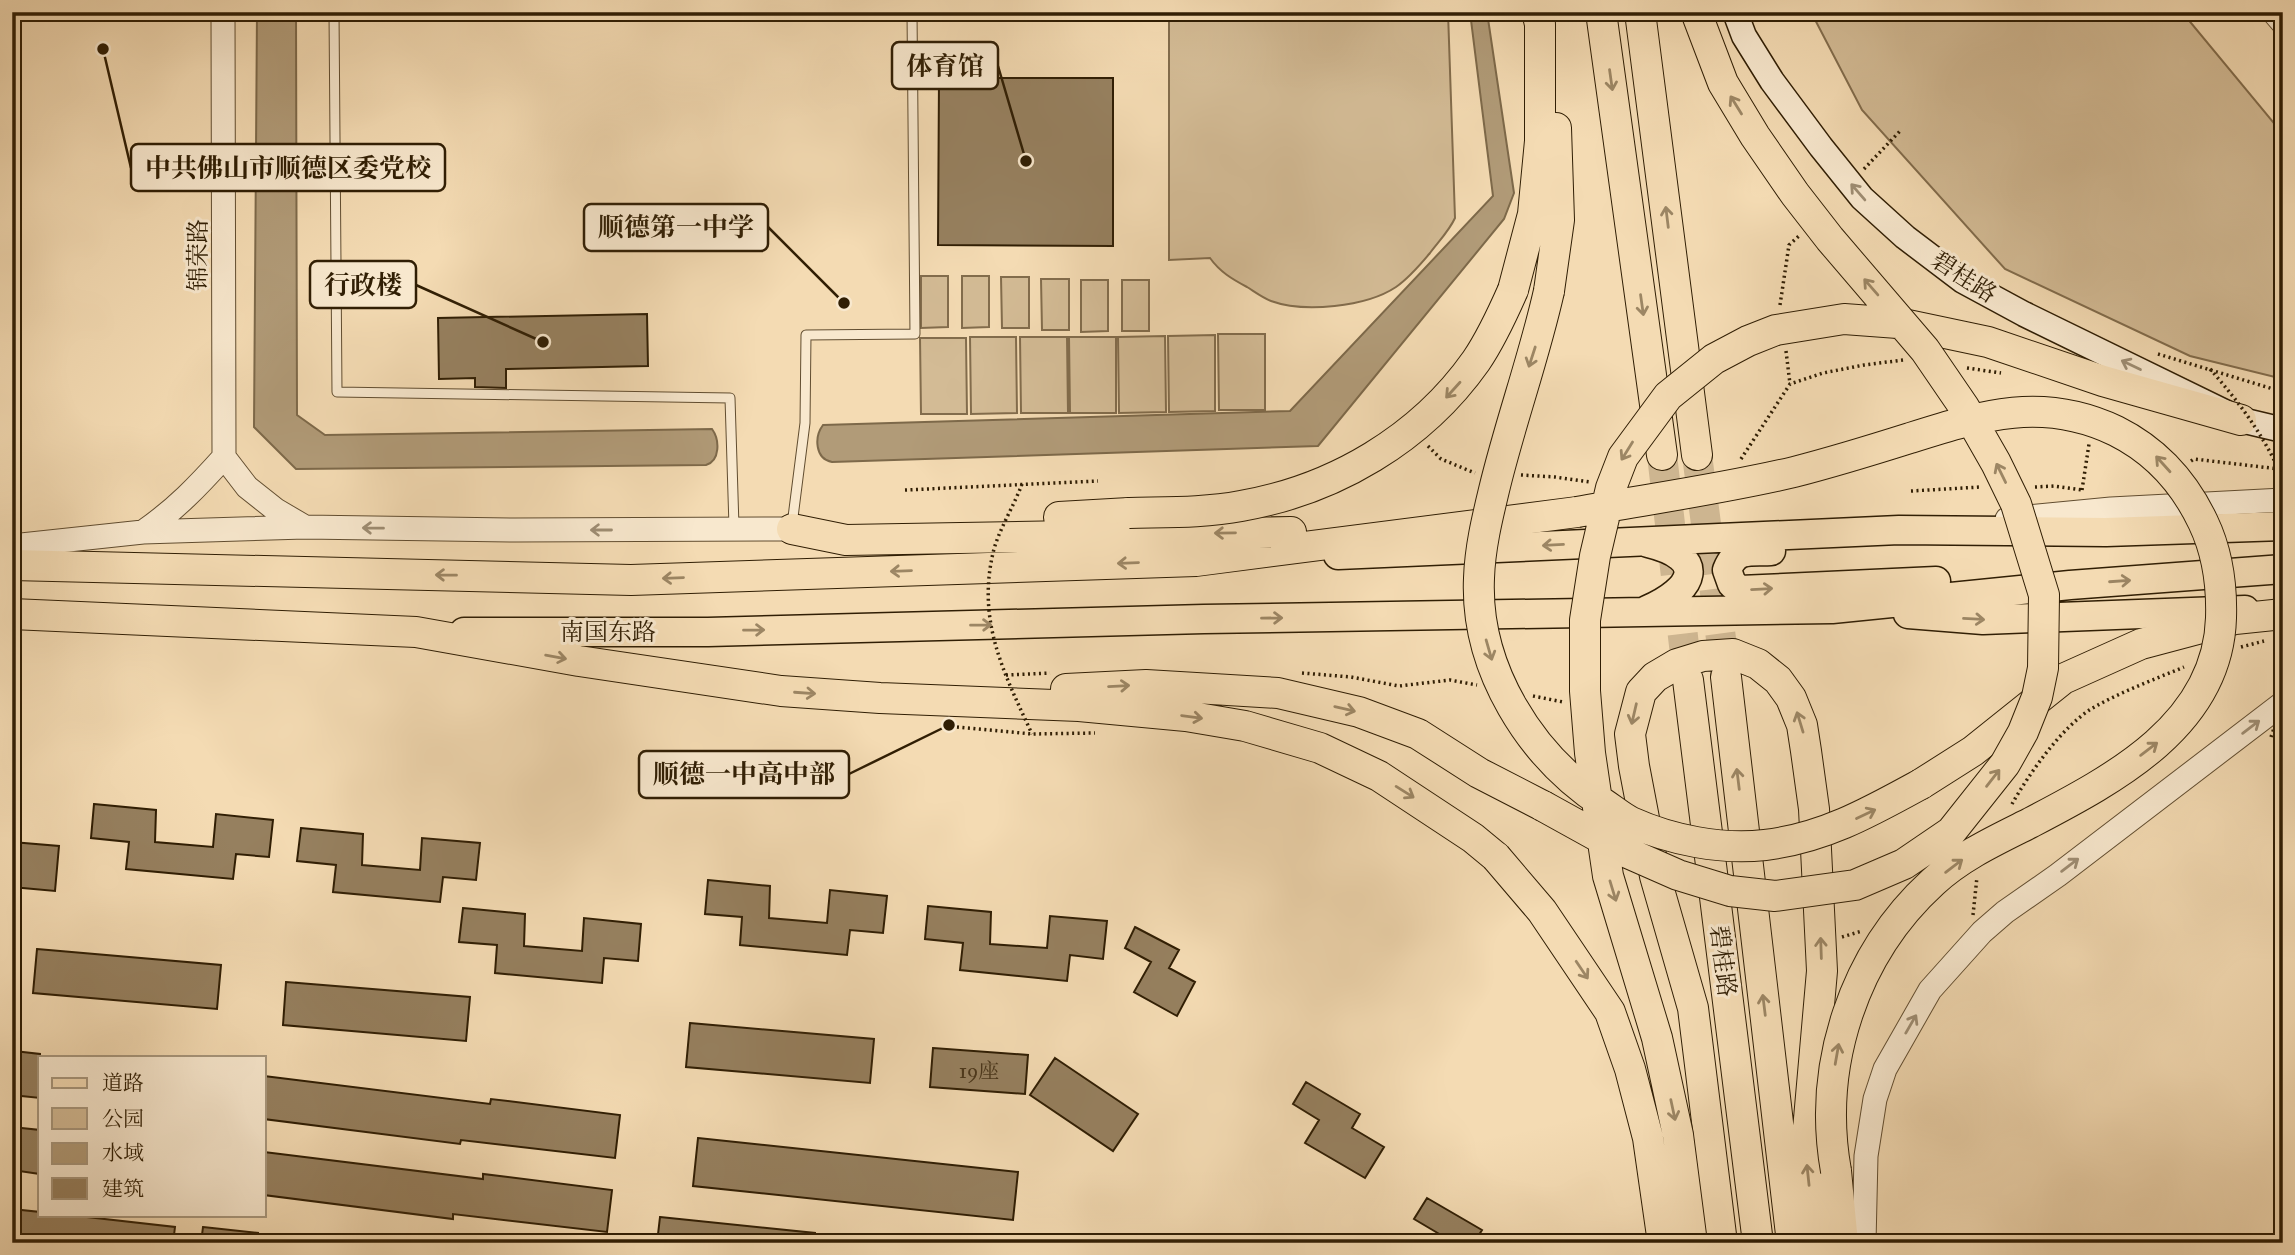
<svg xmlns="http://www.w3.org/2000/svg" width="2295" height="1255" font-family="'IM FELL Great Primer','Noto Serif SC',serif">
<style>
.green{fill:#d3bb95;stroke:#826c4c;stroke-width:2}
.water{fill:#b19b78;stroke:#7d694a;stroke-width:2}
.building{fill:#96805f;stroke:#301e04;stroke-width:2}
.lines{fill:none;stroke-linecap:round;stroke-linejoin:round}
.trunk-tunnel{stroke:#cdb590;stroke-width:30;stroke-dasharray:30 15;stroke-linecap:butt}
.service-casing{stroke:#614d30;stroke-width:11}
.tertiary-casing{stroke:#614d30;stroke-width:25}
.secondary-casing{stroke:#301e04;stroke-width:27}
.primary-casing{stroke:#301e04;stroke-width:31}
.trunk-casing{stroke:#301e04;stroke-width:32}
.path{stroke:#301e04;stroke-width:3.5;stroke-dasharray:2 3.5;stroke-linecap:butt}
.service{stroke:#f8e8ce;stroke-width:9}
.tertiary{stroke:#f8e8ce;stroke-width:23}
.secondary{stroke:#f8e8ce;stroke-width:24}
.primary{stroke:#f4dbb3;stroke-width:28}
.trunk{stroke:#f4dbb3;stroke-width:30}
.trunk-bridge-casing{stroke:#301e04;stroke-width:32;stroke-linecap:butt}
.path-bridge{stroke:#301e04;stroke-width:3.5;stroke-dasharray:2 3.5;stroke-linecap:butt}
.trunk-bridge{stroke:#f4dbb3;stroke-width:30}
.oneway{stroke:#9c8664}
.oneway2{stroke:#9e8d73}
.labels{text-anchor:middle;stroke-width:6;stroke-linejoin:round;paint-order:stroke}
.number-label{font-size:21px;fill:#4a361b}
.street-label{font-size:24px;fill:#301e04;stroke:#f8e8ce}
.leader{fill:none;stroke:#301e04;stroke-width:2.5}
.callout-dot{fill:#301e04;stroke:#f8e8ce;stroke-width:2.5}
.callout{fill:#f8e8ce;stroke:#301e04;stroke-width:2.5}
.callout-label{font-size:26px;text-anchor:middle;font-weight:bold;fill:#301e04}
</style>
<rect width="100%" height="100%" fill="#f4dbb3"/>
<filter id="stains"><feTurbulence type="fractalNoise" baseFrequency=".00286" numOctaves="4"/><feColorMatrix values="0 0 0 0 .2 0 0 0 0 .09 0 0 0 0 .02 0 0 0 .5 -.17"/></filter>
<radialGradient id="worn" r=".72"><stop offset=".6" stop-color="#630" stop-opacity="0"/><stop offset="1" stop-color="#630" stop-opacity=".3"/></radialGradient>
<path class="green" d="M1169,12H1448L1455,218C1449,231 1439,241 1430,253C1420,265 1409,278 1396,287C1366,307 1304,313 1271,301C1263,298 1255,292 1247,287C1232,279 1220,272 1210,258L1169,260Z
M1811,12H2182L2283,134V379L2190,356L2005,269L1862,110Z
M921,276H948V327L921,328Z
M962,276H989V327L962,328Z
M1001,277H1029V328H1002Z
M1041,279H1069V330H1042Z
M1081,280H1108V331L1081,332Z
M1122,280H1149V331H1122Z
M1218,334H1265V410H1219Z
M1215,335V411L1169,412L1168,336Z
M1165,336L1166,412L1119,413L1118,337Z
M970,337H1016L1017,413L971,414Z
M1020,337H1067L1068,413H1021Z
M1069,337H1116V413H1070Z
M920,338H966L967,414H921Z"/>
<path class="water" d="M257,12H296L297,415L325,435L712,429C720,440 720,461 706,465L296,469L254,427Z
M1470,12H1487L1514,193L1504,219L1318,446L832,462C815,459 814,437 823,425L1290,411L1493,196Z"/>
<path class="building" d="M939,78H1113V246L938,245Z
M647,314L648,366L506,369V388L475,387V378L439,379L438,318Z
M94,804L156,810L155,842L213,847L216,814L273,820L269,857L236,854L233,879L126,869L129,842L91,838Z
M301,828L363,834L362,865L420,870L422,838L480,843L476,880L443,877L440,902L333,892L336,865L297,861Z
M12,842L59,846L55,891L12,887Z
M708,880L770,886L769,918L827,923L830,890L887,896L883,933L850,930L847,955L740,945L742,917L705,914Z
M928,906L991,912L990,944L1047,948L1050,916L1107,921L1103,959L1070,955L1067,981L960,970L963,943L925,939Z
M463,908L525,914L524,946L582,951L584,918L641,924L638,961L604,958L602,983L495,973L497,945L459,942Z
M1135,927L1179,950L1169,968L1195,982L1177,1016L1134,992L1151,962L1125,948Z
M37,949L221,965L217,1009L33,993Z
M286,982L470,997L466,1041L283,1025Z
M690,1023L874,1039L870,1083L686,1067Z
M933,1048L1028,1055L1025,1094L930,1087Z
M14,1051L40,1054V1098L12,1095Z
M1055,1058L1138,1114L1113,1151L1030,1095Z
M264,1076L490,1104L491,1099L620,1115L615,1158L461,1140L460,1144L264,1119Z
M1306,1082L1360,1114L1352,1128L1384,1147L1365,1178L1305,1143L1319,1120L1293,1104Z
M12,1127L40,1130V1174L12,1170Z
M698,1138L1018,1172L1013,1220L693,1186Z
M264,1152L483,1179V1174L612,1190L607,1232L453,1214V1219L264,1195Z
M1427,1198L1482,1230L1474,1243H1436L1441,1235L1414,1219Z
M12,1209L40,1212V1215H69L175,1227L173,1243H12Z
M660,1217L815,1233V1243H657Z
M203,1227L258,1233L257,1243H201Z"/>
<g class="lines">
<path class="trunk-tunnel" d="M1662,455L1688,680
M1697,455L1726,677"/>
<g class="service-casing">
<path id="service" d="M334,12L337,392L730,398L734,527
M2264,12L2283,34
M792,525L805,423L806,335L915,334L912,12"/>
</g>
<g class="tertiary-casing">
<path id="tertiary" d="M223,12L224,457
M224,457L247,487L276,510L305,527
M2007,519L2111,509L2283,500
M143,532C176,509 198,486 224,457
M12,546L143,532L305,527L515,530L792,529
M1864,1243L1866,1156L1875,1099L1885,1069L1930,990L1982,932L2005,912L2058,875L2283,703"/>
</g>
<g class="secondary-casing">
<path id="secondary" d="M1735,12L1744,36L1772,81L1821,147L1862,198L1905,237L1963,281L2024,314L2241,420L2283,430"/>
</g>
<g class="primary-casing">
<path id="primary" d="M1771,551C1750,552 1736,547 1727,570L1732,584L1740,590L1936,581
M1338,555L1899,530L2106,532L2283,526
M1647,610C1695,589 1709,558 1648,543
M1908,614L1983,620L2245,610
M464,632H708L1204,619L1832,609L2070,585L2283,569"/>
</g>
<g class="trunk-casing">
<path id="trunk" d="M1601,12L1662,455
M1640,12L1697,455
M1513,290L1533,214L1540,141V24L1537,12
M1549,291L1559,220L1556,128
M1898,323L1988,342L2103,381L2241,420
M1059,517L1129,513
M792,529L846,540L1291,532
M12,565L631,580L1196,561L1577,512
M12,614L416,632L579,661L781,691L880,698L1079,706L1186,716L1245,726L1320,748L1379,776L1473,838L1496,857
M1726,677L1792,1243
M1688,680L1758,1243
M1066,689L1146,685L1278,693L1359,712L1418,734L1479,773L1543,806
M1921,784L1973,751L2063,679L2141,644L2235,619L2283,614
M1836,1171L1843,1243
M1722,1243L1693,1008L1655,876L1634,766L1630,734L1641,692L1655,677L1677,664L1703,656L1733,654L1758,664L1778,680L1791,698L1802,725L1806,751L1814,809L1822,971L1806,1153L1815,1243"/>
</g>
<path class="path" d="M1864,169L1901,130
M1780,305L1789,245L1800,235
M1786,351L1790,384
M2158,354L2283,392
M1967,368L2001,373
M1428,446L1441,459L1475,473
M1741,459L1790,384L1823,373L1864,365L1903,360
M2191,461L2194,459L2279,469
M1521,475L1555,477L1590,482
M2035,487L2054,486L2083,490
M905,490L1098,481
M2082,490L2089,444
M1911,491L1981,487
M2241,647L2264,641
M1302,673L1351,677L1399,686L1450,680L1477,685
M1006,675L1050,673
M1533,696L1563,702
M946,726L1032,734L1095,733
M2012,804C2029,774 2061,728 2091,709C2120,692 2153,680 2184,667
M1973,915L1977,877
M1842,937L1862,931"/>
<use href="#service" class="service"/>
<use href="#tertiary" class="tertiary"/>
<use href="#secondary" class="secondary"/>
<use href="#primary" class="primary"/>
<use href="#trunk" class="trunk"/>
<g class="trunk-bridge-casing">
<path id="trunk-bridge" d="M1549,291C1534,358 1510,423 1494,490C1487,519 1480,548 1479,578C1475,668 1530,756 1604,804C1613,810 1621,817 1631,822C1671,840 1721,850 1765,845C1824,838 1870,812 1921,784
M1577,512C1649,499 1722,489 1794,472C1833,462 1872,450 1910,438C1983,415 2043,396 2116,431C2156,451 2184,482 2203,522C2217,551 2222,586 2221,618C2218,725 2114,779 2030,823C1996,840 1961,856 1933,882C1854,954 1817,1065 1836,1171
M1129,513C1166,512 1204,513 1241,506C1334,490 1421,439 1476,361C1491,339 1502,315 1513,290
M1543,806L1628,853L1678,875L1730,891L1775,896L1855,885L1904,864L1951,832L2005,764L2023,732L2037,697L2043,668L2044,595L2016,504L1996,463L1964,407L1925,350L1830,239L1795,194L1755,136L1723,83L1696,12
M1496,857L1542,911L1610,1012L1630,1069L1648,1138L1663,1243
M1692,1243L1678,1135L1657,1038L1608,876L1590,753L1585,691V620L1595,556L1611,488L1623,457L1668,396L1714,359L1748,341L1776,330L1844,319L1898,323"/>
</g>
<path class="path-bridge" d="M2210,369C2240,403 2265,437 2283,479
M1022,484C1014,506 998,531 993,553C977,622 1004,673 1032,734
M2271,737L2283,702"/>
<use href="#trunk-bridge" class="trunk-bridge"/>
</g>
<defs><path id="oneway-shaft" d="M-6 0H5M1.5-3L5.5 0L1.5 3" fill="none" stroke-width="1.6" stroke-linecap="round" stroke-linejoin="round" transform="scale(1.75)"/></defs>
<g class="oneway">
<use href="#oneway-shaft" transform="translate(1611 80) rotate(82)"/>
<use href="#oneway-shaft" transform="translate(1736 105) rotate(-122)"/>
<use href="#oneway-shaft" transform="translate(1667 217) rotate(-97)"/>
<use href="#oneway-shaft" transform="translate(1871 287) rotate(-131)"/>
<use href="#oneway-shaft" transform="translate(1642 305) rotate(82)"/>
<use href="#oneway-shaft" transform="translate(1532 357) rotate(108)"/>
<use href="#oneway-shaft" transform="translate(1453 390) rotate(132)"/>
<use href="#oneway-shaft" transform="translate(1627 451) rotate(122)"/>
<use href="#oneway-shaft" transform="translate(2163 464) rotate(-132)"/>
<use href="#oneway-shaft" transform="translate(2001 473) rotate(-116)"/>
<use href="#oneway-shaft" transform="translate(1225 533) rotate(179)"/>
<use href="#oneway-shaft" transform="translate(1553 545) rotate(177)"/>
<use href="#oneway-shaft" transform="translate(1128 563) rotate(178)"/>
<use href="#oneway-shaft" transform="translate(901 571) rotate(178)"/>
<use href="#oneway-shaft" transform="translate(446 575) rotate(-179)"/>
<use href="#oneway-shaft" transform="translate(673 578) rotate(178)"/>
<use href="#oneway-shaft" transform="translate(2120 581) rotate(-4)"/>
<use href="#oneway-shaft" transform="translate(1762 589) rotate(-3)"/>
<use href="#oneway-shaft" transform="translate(1272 618) rotate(-1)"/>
<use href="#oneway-shaft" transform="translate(1974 619) rotate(3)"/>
<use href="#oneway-shaft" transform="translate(981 625) rotate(-1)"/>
<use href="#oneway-shaft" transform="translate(754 630) rotate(-1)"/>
<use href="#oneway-shaft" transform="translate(1489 650) rotate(74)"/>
<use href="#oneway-shaft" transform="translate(556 657) rotate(10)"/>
<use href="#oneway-shaft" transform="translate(1119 686) rotate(-3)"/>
<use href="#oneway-shaft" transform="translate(805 693) rotate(4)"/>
<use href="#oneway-shaft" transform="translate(1345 709) rotate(13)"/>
<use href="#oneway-shaft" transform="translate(1634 714) rotate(103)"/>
<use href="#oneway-shaft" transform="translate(1192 717) rotate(8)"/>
<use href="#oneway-shaft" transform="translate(1800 722) rotate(-107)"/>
<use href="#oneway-shaft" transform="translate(2149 749) rotate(-37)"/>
<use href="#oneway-shaft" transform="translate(1993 778) rotate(-52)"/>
<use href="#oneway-shaft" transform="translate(1738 779) rotate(-97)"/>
<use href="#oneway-shaft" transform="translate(1405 792) rotate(32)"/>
<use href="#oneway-shaft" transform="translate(1866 814) rotate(-25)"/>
<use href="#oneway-shaft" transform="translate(1954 866) rotate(-37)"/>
<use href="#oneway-shaft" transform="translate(1613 891) rotate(73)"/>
<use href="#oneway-shaft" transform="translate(1821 948) rotate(-92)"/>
<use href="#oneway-shaft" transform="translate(1582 970) rotate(56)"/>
<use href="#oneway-shaft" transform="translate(1764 1005) rotate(-97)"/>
<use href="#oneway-shaft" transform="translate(1837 1054) rotate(-80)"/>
<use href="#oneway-shaft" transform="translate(1673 1110) rotate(78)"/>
<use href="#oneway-shaft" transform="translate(1808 1175) rotate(-96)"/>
</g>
<g class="oneway2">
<use href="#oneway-shaft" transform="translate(1858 192) rotate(-131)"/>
<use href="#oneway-shaft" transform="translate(2131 365) rotate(-154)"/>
<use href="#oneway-shaft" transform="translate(373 528) rotate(-179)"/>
<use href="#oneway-shaft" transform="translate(601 530) rotate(180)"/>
<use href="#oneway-shaft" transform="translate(2251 727) rotate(-37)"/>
<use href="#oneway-shaft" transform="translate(2070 865) rotate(-37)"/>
<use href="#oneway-shaft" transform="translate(1911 1024) rotate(-60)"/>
</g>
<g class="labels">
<g class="number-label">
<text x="979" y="1078">19座</text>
</g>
<g class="street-label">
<text transform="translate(198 255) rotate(-90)" y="8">锦荣路</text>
<text transform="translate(1964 277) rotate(33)" y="8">碧桂路</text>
<text x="608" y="640">南国东路</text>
<text transform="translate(1723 961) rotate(83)" y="8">碧桂路</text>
</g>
</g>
<path class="leader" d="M1026 161L998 66M103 49L131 168M844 303L768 227M543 342L416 285M949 725L849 774"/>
<g class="callout-dot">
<circle cx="1026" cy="161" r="7"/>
<circle cx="103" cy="49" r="7"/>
<circle cx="844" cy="303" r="7"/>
<circle cx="543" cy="342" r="7"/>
<circle cx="949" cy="725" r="7"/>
</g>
<g class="callout">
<rect x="892" y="42" width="106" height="47" rx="7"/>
<rect x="131" y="144" width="314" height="47" rx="7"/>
<rect x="584" y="204" width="184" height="47" rx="7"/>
<rect x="310" y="261" width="106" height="47" rx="7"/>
<rect x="639" y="751" width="210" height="47" rx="7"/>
</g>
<g class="callout-label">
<text x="945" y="75">体育馆</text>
<text x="288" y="177">中共佛山市顺德区委党校</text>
<text x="676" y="236">顺德第一中学</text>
<text x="363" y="294">行政楼</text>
<text x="744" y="783">顺德一中高中部</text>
</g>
<rect width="2295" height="1255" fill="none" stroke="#f4dbb3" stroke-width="42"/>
<rect x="14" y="14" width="2267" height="1227" fill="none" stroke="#301e04" stroke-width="3.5"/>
<rect x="21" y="21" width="2253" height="1213" fill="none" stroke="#301e04" stroke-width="2"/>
<rect x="38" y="1056" width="228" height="161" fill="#f8e8ce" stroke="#a8977d" stroke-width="2"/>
<rect x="52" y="1078" width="35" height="10" fill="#f4dbb3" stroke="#a8977d" stroke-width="2"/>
<text x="102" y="1090" font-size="21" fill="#301e04">道路</text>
<rect x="52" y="1108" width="35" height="21" fill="#d3bb95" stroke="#a8977d" stroke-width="2"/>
<text x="102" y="1126" font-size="21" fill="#301e04">公园</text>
<rect x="52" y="1143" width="35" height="21" fill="#b19b78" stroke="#a8977d" stroke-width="2"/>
<text x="102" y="1160" font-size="21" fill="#301e04">水域</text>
<rect x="52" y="1178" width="35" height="21" fill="#96805f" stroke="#a8977d" stroke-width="2"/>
<text x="102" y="1196" font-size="21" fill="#301e04">建筑</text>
<rect width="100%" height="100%" filter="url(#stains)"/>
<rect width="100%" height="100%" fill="url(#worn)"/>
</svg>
